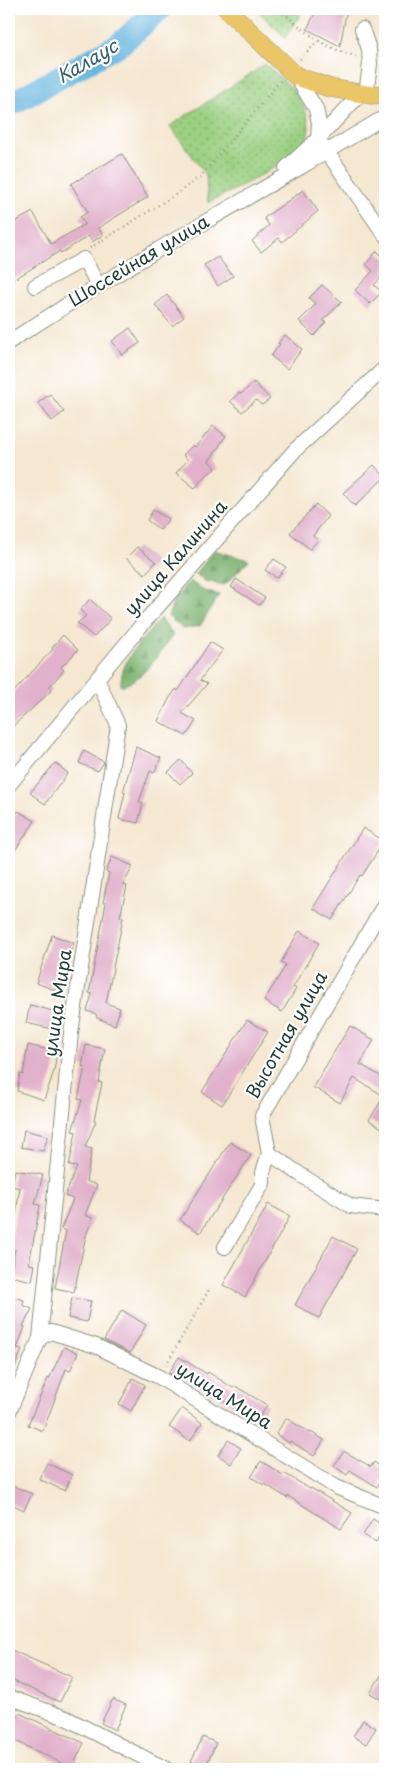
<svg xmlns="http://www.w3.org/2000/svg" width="394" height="1778" font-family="'Playpen Sans',sans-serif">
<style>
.grass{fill:url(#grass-dots);stroke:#5d865b}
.forest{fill:url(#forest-firs);stroke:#4e7852}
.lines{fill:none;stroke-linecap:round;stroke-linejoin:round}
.river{stroke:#63b4de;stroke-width:24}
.building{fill:#e1b0cb}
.minor-casing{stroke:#8a9282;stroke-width:16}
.major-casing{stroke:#8a9282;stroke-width:19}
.path{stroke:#8a9282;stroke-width:2.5;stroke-dasharray:1 4;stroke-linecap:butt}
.minor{stroke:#fff;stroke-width:14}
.major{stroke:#ebc669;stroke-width:18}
.labels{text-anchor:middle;stroke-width:4.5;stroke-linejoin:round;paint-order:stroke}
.street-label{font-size:18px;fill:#1f3d34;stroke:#fff}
.water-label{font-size:19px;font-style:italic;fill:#336167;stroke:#fff}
</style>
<defs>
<pattern id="grass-dots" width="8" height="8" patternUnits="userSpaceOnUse" patternTransform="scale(1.25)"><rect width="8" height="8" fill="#9bd082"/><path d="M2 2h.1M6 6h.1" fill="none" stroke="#7eaa6b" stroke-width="1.8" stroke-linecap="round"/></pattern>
<pattern id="forest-firs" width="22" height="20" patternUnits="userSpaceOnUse" patternTransform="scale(1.25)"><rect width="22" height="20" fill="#7cb270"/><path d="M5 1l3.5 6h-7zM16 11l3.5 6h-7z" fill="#65925d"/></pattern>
</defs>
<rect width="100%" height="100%" fill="#fff"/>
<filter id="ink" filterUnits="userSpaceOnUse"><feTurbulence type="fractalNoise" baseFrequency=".02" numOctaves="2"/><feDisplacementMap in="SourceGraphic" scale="10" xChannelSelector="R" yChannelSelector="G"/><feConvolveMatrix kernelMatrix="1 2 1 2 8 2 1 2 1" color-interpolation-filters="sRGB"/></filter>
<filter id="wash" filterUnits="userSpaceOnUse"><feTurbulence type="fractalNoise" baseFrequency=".0096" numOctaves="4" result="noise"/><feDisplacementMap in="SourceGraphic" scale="20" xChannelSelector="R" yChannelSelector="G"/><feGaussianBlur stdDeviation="1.12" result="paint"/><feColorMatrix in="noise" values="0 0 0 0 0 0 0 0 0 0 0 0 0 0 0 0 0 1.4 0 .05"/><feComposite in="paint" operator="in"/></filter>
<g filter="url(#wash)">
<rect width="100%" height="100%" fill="#f5e7d0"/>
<path class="grass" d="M256,9H304L285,38Z
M266,64C276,75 291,85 299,97C305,108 311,122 308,134C300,161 233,189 208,203L206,175L170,126Z"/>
<path class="forest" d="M214,550L249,560L225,585L205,581L196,574Z
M190,581L204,591L219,595L200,626L183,629L168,616L176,595Z
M160,618L173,635C160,652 143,681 121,686C119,660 145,638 160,618Z"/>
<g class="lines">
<path class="river" d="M9,105L120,44L160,9"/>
</g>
<g id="blocks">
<path class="building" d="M317,9H347L340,46L307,29Z
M122,154L148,197L98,228L103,235L92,242L89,236L61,253L60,251L13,280L9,273V225L33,212L51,244L85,224L80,217L88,212L71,184Z
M303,190L318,211L300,227L282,242L279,238L261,252L252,241L269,225L264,218Z
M377,251L385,259V273L374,285L382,292L370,304L355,290L373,271L366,264Z
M218,257L233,276L218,286L204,265Z
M322,285L342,302L323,320L326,323L314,336L299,321L316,304L309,298Z
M167,295L184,317L172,326L155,305Z
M130,328L140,343L122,355L112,341Z
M285,335L302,349L287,369L271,356L280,344L278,343Z
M254,382L270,399L262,405L256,400L242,412L230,401L239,393L241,394Z
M50,394L64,412L52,421L38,403Z
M213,426L226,436L209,461L216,468L203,478L195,488L176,473L188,460L183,455L193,445L195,447Z
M374,465L385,477L355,506L343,493Z
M316,504L328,516L313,536L318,540L310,549L290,533Z
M153,510L169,519L160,530L147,520Z
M137,547L156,562L145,574L126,558Z
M274,559L286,567L277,578L265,570Z
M236,579L265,598L259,605L231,587Z
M90,599L111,619L94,637L77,623L86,616L80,610Z
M63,635L78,650L61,667L64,670L49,687L52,690L9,730V697L53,649L52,648Z
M210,642L223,650L200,680L207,684L182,713L196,721L186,736L158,721L169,699L176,689L178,691Z
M136,747L161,758L154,773L150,771L139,802L143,803L138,823L119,819L125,792H123Z
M84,751L104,762L98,771L79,763Z
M181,760L192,773L180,784L168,772Z
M55,763L68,773L45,804L30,793Z
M18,811L35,821L9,859V826Z
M363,828L384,841L362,876L360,875L332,920L313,908Z
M112,857L133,866L123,885L127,886L120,917L123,918L106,1003L120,1008L115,1025L97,1018L96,1014L87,1011L92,994L89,993L106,903H103L109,873L106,872Z
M299,931L319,943L293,987L296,989L282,1012L264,1001L286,965L281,962Z
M52,935L74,943L55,990L36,983Z
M30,1005L61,1013L57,1030L26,1023Z
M247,1020L268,1032L222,1105L202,1092Z
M350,1026L374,1040L360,1064L385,1079V1130L369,1120L384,1096L354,1078L340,1103L313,1087Z
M28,1045L57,1052L54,1071L44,1100L17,1091L20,1074L23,1075Z
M86,1045L105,1049L99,1082L102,1083L94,1120L96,1121L85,1147L92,1149L86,1181L97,1185L85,1215L93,1218L86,1235L74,1292L55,1288L66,1231L61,1229L73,1199L65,1196L77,1167L69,1166L76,1132L72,1131L82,1100L78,1099L85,1067L82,1066Z
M24,1130L48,1136L43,1151L21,1147Z
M230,1142L251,1155L200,1233L180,1220Z
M15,1170L43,1175L35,1204L40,1205L29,1264L35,1265L32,1281L10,1276L15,1249L10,1248L20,1188L12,1186Z
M268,1204L290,1216L245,1297L223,1285Z
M333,1236L357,1249L319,1318L295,1305Z
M11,1296L24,1300L23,1305L32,1309L23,1326L25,1327L17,1348L22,1349L10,1381L9,1303Z
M72,1298L91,1301L87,1322L68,1318Z
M122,1310L146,1325L130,1353L104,1340Z
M64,1347L78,1353L70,1371L66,1369L43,1431L28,1425L48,1378L49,1379Z
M179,1357L207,1374L208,1372L233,1388L235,1386L267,1405L257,1421L213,1394L211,1396L184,1379L182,1381L169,1373Z
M133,1378L145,1385L131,1411L119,1404Z
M182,1408L202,1423L190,1441L169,1427Z
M286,1418L310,1433L311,1432L324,1440L314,1456L290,1441L289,1443L276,1434Z
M228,1440L241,1448L231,1464L218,1455Z
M344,1451L371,1467L374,1462L385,1470V1473L377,1487L350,1470L347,1475L334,1466Z
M261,1461L283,1475L284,1473L310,1489L311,1488L352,1513L341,1529L288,1496L287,1498L265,1484L264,1485L251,1477Z
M47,1463L72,1475L65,1491L39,1479Z
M9,1484L32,1494L24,1510L9,1503Z
M373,1519L385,1527L376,1543L363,1535Z
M9,1649L72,1677L60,1702L9,1679Z
M385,1669V1702L370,1693Z
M113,1699L126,1705L115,1730L101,1723Z
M19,1713L84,1743L72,1768L9,1738Z
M363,1720L376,1728L366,1744L353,1736Z
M203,1737L216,1743L205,1768L191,1761Z"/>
</g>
</g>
<g filter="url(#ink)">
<use href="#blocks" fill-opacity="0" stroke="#8a9282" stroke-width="1"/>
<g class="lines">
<g class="minor-casing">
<path id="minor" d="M296,76L316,109L319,123L318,139L385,235
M286,168L318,139L367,87L370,64L369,49L362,29
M35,286L84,259L98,285
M9,342C104,280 202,223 301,167C326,152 351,137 376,122L385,118
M9,785L140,627L295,450L385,368
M385,903L262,1116L269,1153L304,1177L351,1206L385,1210
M225,1247L263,1183V1172L269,1153
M40,1338L51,1332L96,1346L159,1377L336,1487L385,1507
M9,1412L40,1338L71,1033L118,725L97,679
M9,1697L66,1718L166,1769"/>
</g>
<g class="major-casing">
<path id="major" d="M227,9L296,76L330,88L370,95L385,94"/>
</g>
<path class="path" d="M280,9C302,30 325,49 356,56
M300,59L318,41
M90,248L175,195L200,177L281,80
M166,1365L209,1290"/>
<use href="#minor" class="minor"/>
<use href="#major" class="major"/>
</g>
</g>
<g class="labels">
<g class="street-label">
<text transform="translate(139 261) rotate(-31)" y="6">Шоссейная улица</text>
<text transform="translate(176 558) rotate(-49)" y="6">улица Калинина</text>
<text transform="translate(58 1003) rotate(-82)" y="6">улица Мира</text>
<text transform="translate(287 1035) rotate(-60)" y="6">Высотная улица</text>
<text transform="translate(224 1396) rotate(32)" y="6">улица Мира</text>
</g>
<g class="water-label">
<text transform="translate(87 61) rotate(-30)" y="7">Калаус</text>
</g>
</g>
<rect width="394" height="1778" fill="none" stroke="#fff" stroke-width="30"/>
</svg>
